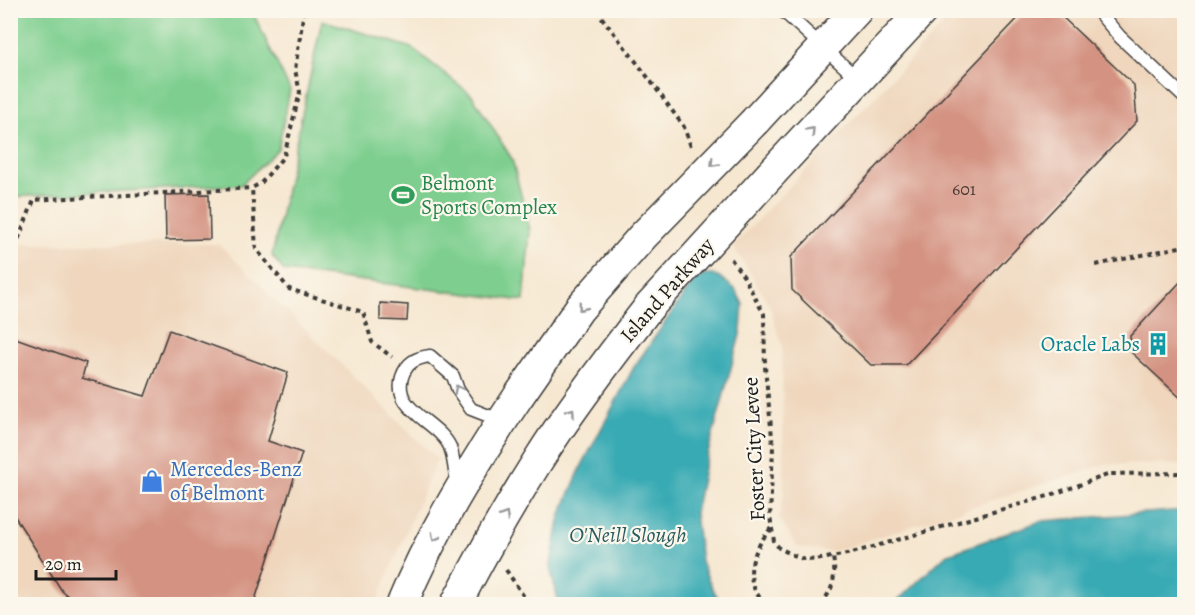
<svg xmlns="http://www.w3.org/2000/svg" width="1195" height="615" font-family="Alegreya,serif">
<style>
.built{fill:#efd6bc}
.green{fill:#7ecf8f;stroke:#4d7656;stroke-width:1.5}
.water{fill:#39aab4;stroke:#2a6368;stroke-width:1.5}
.building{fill:#d49382}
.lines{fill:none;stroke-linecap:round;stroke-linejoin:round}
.service-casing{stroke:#3d3a37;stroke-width:15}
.tertiary-casing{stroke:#3d3a37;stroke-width:33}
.path{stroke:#3d3a37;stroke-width:4;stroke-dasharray:4.5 4.5;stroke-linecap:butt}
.service{stroke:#fff;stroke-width:12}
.tertiary{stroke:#fff;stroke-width:30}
.tertiary-bridge-casing{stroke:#3d3a37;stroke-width:33;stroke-linecap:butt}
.tertiary-bridge{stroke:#fff;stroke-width:30}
.oneway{stroke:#999}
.labels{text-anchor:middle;stroke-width:4.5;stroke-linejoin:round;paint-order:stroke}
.number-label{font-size:18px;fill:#4a3a36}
.leisure-label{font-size:21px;fill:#27864d;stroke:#fbf7ec;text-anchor:start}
.street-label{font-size:21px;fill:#1c1c1c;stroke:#fbf7ec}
.culture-label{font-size:21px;fill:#0d838f;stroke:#fbf7ec;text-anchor:end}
.shop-label{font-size:21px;fill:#366cbe;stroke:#fbf7ec;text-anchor:start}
.water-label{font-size:22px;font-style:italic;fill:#295c60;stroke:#fbf7ec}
</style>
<rect width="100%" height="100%" fill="#fbf7ec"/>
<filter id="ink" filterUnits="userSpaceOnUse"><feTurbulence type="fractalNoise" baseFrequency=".0167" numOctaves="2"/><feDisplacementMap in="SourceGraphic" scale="12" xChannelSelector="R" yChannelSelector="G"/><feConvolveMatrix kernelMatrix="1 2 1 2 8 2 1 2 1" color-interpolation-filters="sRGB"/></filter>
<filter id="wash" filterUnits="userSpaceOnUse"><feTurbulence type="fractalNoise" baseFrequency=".008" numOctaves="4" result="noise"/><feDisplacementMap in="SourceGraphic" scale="24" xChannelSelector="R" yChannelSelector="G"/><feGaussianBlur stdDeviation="1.35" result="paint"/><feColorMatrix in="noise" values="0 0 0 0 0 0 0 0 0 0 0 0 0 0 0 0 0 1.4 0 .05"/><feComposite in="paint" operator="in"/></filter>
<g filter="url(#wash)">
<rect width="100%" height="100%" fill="#f6e7d0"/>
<path class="built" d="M956,11H1184V465L1106,464L831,552L797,547L779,518L784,494L782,346L769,304L733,246Z
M10,244H219L437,459L376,604H11Z"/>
<path class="green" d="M11,10L252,11L290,90L278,149L241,185L11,197Z
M322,20L412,48L472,95L512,159L530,230L524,301L284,271L272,256Z"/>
<path class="water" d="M706,274L718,276L735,289L743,304L741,331L704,468L695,513L701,561L712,588L722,604H559L550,568L560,516L581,467L634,367L690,286L697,278Z
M1184,510V604H894L946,555L1041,521Z"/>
<g id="blocks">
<path class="building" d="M1057,12L1134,85L1137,121L906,365H871L792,290L791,257L1023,13Z
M209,194L210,239L166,240L165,195Z
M1184,278V401L1132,353L1130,336Z
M380,303L408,305L407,321L380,320Z
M169,330L288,373L268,441L302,453L255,600L254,604H77L62,591L10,509V336L86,363L82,378L145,396Z"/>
</g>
</g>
<g filter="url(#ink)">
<use href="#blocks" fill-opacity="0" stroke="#3d3a37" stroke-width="1.5"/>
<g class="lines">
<g class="service-casing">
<path id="service" d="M782,10L858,79
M1097,10L1120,37L1184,97
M457,485C455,473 454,458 450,447C439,422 392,410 402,377C407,362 416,358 430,356L453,376L458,390L471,409L489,416L503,418"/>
</g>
<g class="tertiary-casing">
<path id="tertiary" d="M755,121L857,10
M771,174L923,10
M402,604C432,531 475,462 518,397
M456,604C481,556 508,508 537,462C571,408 610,357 649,307"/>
</g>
<path class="path" d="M304,10L295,70L300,92L284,156L261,183L252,188L256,249L289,289L363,312L372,342L392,357
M596,10L644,72L684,127L691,147
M10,240H18L34,200L252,188
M731,259L744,277L764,314L765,367L773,447L770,517L774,541L779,548L793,555L803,559L816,560L852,553L1048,496L1110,474L1184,473
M1096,265L1184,246
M506,570L529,604
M766,604C740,581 752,551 771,528
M820,604C834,591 836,575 833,557"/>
<use href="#service" class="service"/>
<use href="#tertiary" class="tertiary"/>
<g class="tertiary-bridge-casing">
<path id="tertiary-bridge" d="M649,307L771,174
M518,397L579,309L643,236L755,121"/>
</g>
<use href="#tertiary-bridge" class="tertiary-bridge"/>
</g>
<defs><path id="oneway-chevron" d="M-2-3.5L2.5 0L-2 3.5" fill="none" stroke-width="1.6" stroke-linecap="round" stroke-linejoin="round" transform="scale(1.5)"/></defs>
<g class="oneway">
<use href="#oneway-chevron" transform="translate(811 131) rotate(-47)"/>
<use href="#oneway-chevron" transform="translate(714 163) rotate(134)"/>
<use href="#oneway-chevron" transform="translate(582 307) rotate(129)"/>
<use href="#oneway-chevron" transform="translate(458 389) rotate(-115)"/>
<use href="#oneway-chevron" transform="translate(571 412) rotate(-55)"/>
<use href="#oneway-chevron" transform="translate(505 516) rotate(-59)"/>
<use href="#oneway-chevron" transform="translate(435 537) rotate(118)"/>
</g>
</g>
<defs>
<g id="stadium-bare" transform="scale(1.8)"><path d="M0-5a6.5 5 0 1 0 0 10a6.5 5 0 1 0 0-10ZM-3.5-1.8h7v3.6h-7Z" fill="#2e9e5b" stroke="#fbf7ec" stroke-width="2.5" paint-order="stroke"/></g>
<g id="building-bare" transform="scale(1.8)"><path d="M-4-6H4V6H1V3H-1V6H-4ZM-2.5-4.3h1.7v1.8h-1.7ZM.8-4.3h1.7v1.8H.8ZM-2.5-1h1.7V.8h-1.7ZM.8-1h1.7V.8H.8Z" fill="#0f9aa8" stroke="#fbf7ec" stroke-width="2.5" paint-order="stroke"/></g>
<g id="shop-bare" transform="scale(1.8)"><path d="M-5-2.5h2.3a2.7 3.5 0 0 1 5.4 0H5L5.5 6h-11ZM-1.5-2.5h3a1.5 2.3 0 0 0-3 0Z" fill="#3f7fe0" stroke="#fbf7ec" stroke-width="2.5" paint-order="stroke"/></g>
</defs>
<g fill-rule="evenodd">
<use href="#stadium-bare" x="403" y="195"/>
<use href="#building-bare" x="1158" y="344"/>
<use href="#shop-bare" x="152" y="481"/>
</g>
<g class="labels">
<g class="number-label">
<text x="964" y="195">601</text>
</g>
<g class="leisure-label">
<text x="421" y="190">Belmont<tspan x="421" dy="24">Sports Complex</tspan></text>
</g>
<g class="street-label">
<text transform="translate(667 290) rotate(-49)" y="7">Island Parkway</text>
<text transform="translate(754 449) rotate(-93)" y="7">Foster City Levee</text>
</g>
<g class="culture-label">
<text x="1140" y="351">Oracle Labs</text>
</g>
<g class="shop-label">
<text x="170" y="476">Mercedes-Benz<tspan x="170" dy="24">of Belmont</tspan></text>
</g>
<g class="water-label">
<text x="628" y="542">O'Neill Slough</text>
</g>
</g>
<rect width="1195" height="615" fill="none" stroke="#fbf7ec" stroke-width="36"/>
<path d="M36 570v9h80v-9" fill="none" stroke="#1c1c1c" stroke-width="3"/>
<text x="45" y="570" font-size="18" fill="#1c1c1c" stroke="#fbf7ec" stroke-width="4.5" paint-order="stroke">20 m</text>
</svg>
